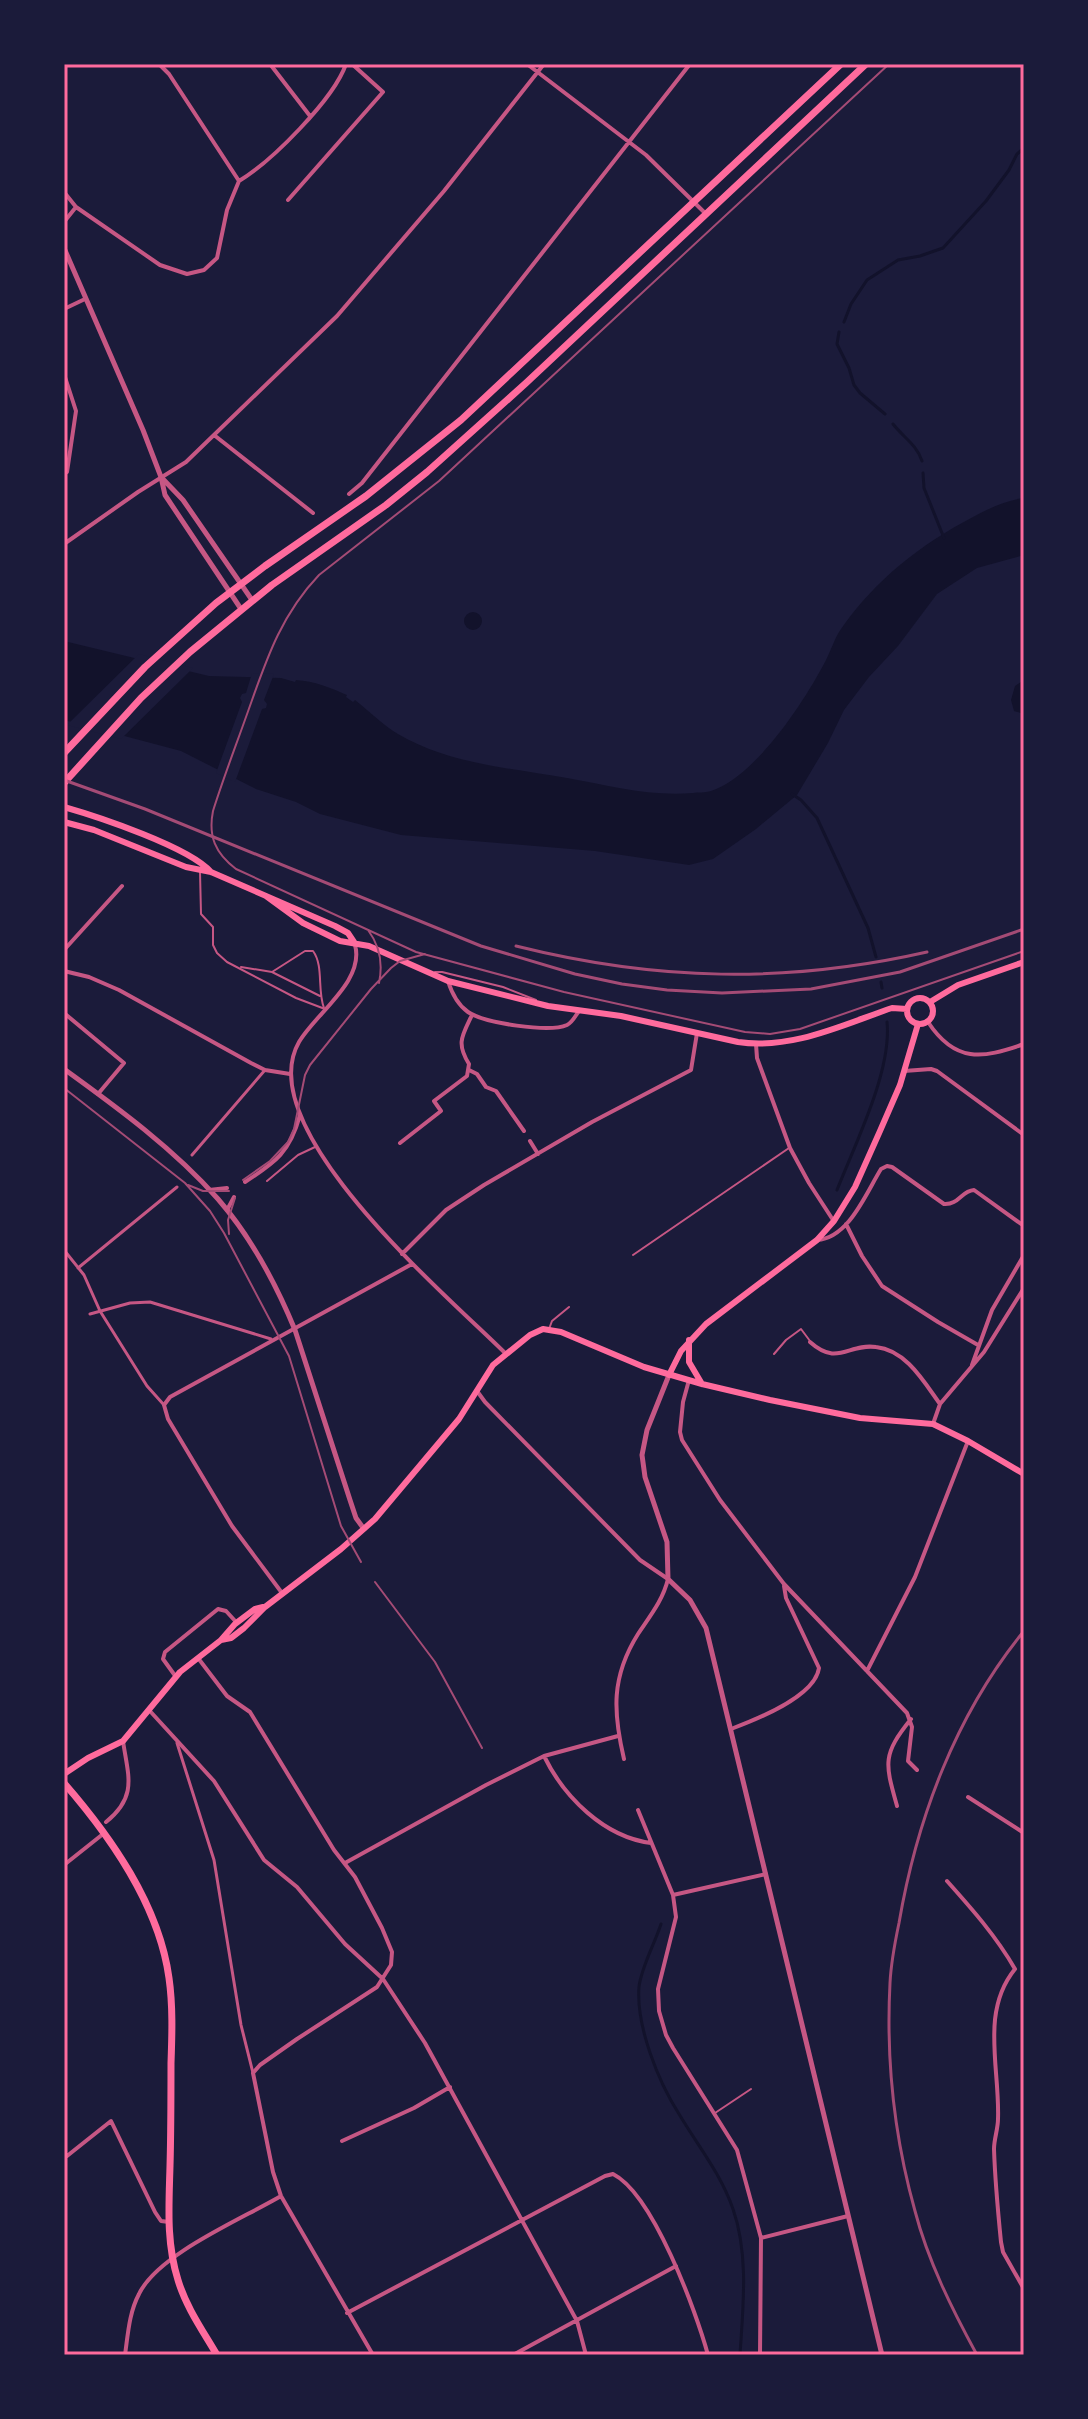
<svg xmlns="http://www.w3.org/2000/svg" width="1088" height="2419" font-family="Raleway,sans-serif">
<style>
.water{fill:#12122b}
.pier{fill:#1b1b3a}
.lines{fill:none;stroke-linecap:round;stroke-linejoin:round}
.stream{stroke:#12122b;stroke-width:3}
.service{stroke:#c65784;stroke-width:2}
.pedestrian{stroke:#c65784;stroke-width:3}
.minor{stroke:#c65784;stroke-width:4}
.tertiary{stroke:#c65784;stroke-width:5}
.secondary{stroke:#ff6b9d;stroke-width:6}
.primary{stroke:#ff6b9d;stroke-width:7}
.tram{stroke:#a44b75;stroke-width:2}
.rail{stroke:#a44b75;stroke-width:3}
.neatline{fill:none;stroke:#ff6b9d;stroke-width:3}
</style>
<rect width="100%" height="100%" fill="#1b1b3a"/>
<path class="water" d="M1024,498V555L977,568L937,594L898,646L869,677L844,710L828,743L797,795L756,829L713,859L689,865L595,851L401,835L320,814L296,802L256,789L181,751L64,720V641L209,676L281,678L295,682L296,680C314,681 331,688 347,695L346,697L353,702L355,700C369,711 383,725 398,734C449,764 510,768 567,778C608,785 650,797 693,793C698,792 705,793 711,791C755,777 804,702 825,662C831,651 834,639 841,629C875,580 921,544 973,517C990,508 1006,500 1024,498Z
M464 621a9 9 0 1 1 18 0a9 9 0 1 1-18 0Z
M1024,680V714L1014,711L1011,700L1015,686Z"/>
<path class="pier" d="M139,654L193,668L121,739L67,725Z
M252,673L274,674L264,700L267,704L266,708L262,709L235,782L216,773L242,702L240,698L242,694L246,693Z"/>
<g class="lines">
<path class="stream" d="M844,322L851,304L867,280L898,260L920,256L943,248L986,201L1009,170L1017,154L1024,148
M839,332L837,344L849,368L854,385L860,393L885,414
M893,424C903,437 917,445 922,461
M923,473L924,488L944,538
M792,794L801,800L817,818L868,928L876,957
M881,982L882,988
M837,1190C855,1144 892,1071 887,1022
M661,1924C655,1943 641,1968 639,1987C636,2026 658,2081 679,2114C698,2146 721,2174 733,2209C749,2255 743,2307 740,2355"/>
<path class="service" d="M200,872L201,914L213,927V945L217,953L227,962L296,998L325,1009
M241,967L272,972L320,996
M272,972L305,951H313C324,966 317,990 324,1008
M435,972H442L503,987L536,1000
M267,1181L298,1155L315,1147
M633,1255L789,1148
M549,1329L552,1321L569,1307
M774,1354L786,1340L801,1329L810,1341
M715,2113L751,2089"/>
<path class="pedestrian" d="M192,1155L265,1070
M64,1250L84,1275L100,1311L147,1386L164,1405
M78,1268L177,1187
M90,1314L130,1303L150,1302L271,1339
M177,1743L214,1860L241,2025L253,2073"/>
<path class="minor" d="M270,64L310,116
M527,64L646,155L706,214
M239,181C271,162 334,99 346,64
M64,192L76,207
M288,200L383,92L352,64
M64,222L76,207L160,265L187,274L204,270L217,258L227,210L239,181L169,74L159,64
M64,309L85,299
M64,374L76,411L67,472L64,473
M214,435L313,513
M349,494L362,483L690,64
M64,544L138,492L186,462L337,316L444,191L544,64
M355,945C365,981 316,1013 299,1042C249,1129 450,1298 506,1354
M64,950L122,886
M64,971L89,977L119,990L251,1063L265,1070L290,1074
M448,981C452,994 458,1005 468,1012C484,1023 549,1033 567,1025C573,1022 575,1016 579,1011
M64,1013L124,1063L98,1094
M928,1022C955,1063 982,1059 1024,1044
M756,1044L757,1058L790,1148L809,1183L833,1220
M469,1070L477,1074L486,1087L496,1091L524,1131
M904,1071L931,1069L937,1071L1024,1135
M530,1141L538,1154
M400,1143L441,1111L434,1101L467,1076L469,1064C456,1043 462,1036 472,1015
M245,1182C276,1162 290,1152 300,1115
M209,1190L227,1188
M227,1210L234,1197
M846,1224L862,1256L882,1286L938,1322L978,1345
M817,1240C849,1238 866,1193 881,1169L887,1166L892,1167L944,1204C959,1205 961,1191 974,1190L1024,1226
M402,1254L446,1210L484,1185L592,1122L691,1070L697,1033
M810,1342C838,1367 848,1343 876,1347C906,1350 924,1382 940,1404
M972,1365L992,1310L1024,1255
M689,1380L683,1402L680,1432L682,1440L720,1500L784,1584L907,1713L912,1727L908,1761L917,1770
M477,1391L485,1402L640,1560L668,1579C663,1600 650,1616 638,1634C611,1677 613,1712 624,1759
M933,1424L940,1404L984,1352L1024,1288
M282,1593L232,1526L168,1419L164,1405L170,1397L412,1264
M198,1658L227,1696L250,1712L334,1850L355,1877L382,1928L392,1952L391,1965L377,1987L297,2039L260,2065L253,2073L273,2172L281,2196L373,2355
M867,1671L915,1577L968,1441
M176,1677L163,1659L165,1652L218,1609L226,1611L237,1623
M149,1710L214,1781L264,1860L297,1887L345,1944L383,1979L425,2043L577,2321L586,2355
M731,1729C755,1720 815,1697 819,1668L786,1598L784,1586
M544,1756C564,1797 604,1837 651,1843
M968,1797L1024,1833
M897,1806C885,1763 882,1755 911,1719
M638,1810L673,1895L676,1917L658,1989L659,2011L666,2035L673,2048L737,2150L761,2238L760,2355
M106,1822C138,1796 128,1776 123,1741
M345,1863L486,1785L544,1756L618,1736
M64,1865L103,1834
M947,1881C972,1909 996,1936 1015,1969
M673,1895L766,1874
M1015,1969C980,2012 1000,2068 998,2119C998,2129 994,2139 994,2149C995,2180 998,2212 1001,2242L1003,2252L1024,2289
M342,2141L414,2108L450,2087
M64,2153L67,2156L111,2121L155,2212L161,2221L169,2222
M761,2238L848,2216
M347,2313L605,2176L613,2174C653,2194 696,2311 708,2355
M125,2355C128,2334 129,2313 139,2294C158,2254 242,2219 281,2196
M513,2355L676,2266"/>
<path class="tertiary" d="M64,248L143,430L161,477L165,495L241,609
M161,477L183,500L252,600
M64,1069C118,1108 174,1149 218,1199C251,1237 276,1284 295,1330L350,1500L356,1518L364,1529
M669,1375L647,1430L642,1455L645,1477L667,1542L668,1579L690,1600L706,1628L882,2355"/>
<path class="secondary" d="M64,807C99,817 189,847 211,872
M64,822L94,830L186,867L211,872L335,926L348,933L354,942
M266,896L303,923L340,941L369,946L448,981L548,1006L621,1016L738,1042C792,1050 842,1025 892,1008L907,1009
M907 1011a13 13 0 1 1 26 0a13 13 0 1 1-26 0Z
M930,1002L958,985L1024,962
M689,1340V1362L702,1384
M669,1375L681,1351L706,1324L817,1240L834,1221L855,1187L880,1131L900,1085L918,1024
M221,1640L231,1638L244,1628L265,1607L341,1549L375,1519L459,1419L493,1365L530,1335L543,1329L561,1332L644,1367L702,1384L770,1400L860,1418L933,1424L968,1441L1024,1474
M64,1774L88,1758L123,1741L180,1672L221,1640L235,1624L255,1609L263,1607"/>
<path class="primary" d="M64,753L145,667L216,603L265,566L366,496L461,420L841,64
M64,783L141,698L190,652L272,585L386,505L427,472L526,383L866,64
M64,1783C111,1837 159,1905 169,1978C173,2006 172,2035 171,2063C171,2097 171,2131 170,2166C169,2205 166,2242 178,2280C186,2307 203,2331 217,2355"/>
<path class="tram" d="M889,64L439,481L319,575C279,617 265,664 246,717C235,748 223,779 213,811C208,836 215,853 236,869L416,952L564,992L745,1032L770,1034L800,1029L1024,951
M368,930C380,946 383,964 379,983
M64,1088L185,1183L210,1211L224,1233L289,1356L341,1526L361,1562
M243,1180L270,1161L288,1142L294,1129L305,1075L310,1065L371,989L391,968L400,961L425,954
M188,1185L203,1191H229
M229,1234L228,1220L235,1198
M375,1582L435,1662L482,1748"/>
<path class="rail" d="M64,780L145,809L481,946L575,974L622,984L667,990L722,993L811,989L900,972L1024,929
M516,946C656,981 786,984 927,952
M977,2355C952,2309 928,2261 915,2211C894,2136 886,2059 890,1983C891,1963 895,1942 899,1923C917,1818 956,1714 1024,1631"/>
</g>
<rect width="1088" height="2419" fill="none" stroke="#1b1b3a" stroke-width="132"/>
<rect x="66" y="66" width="956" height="2287" class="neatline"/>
</svg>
